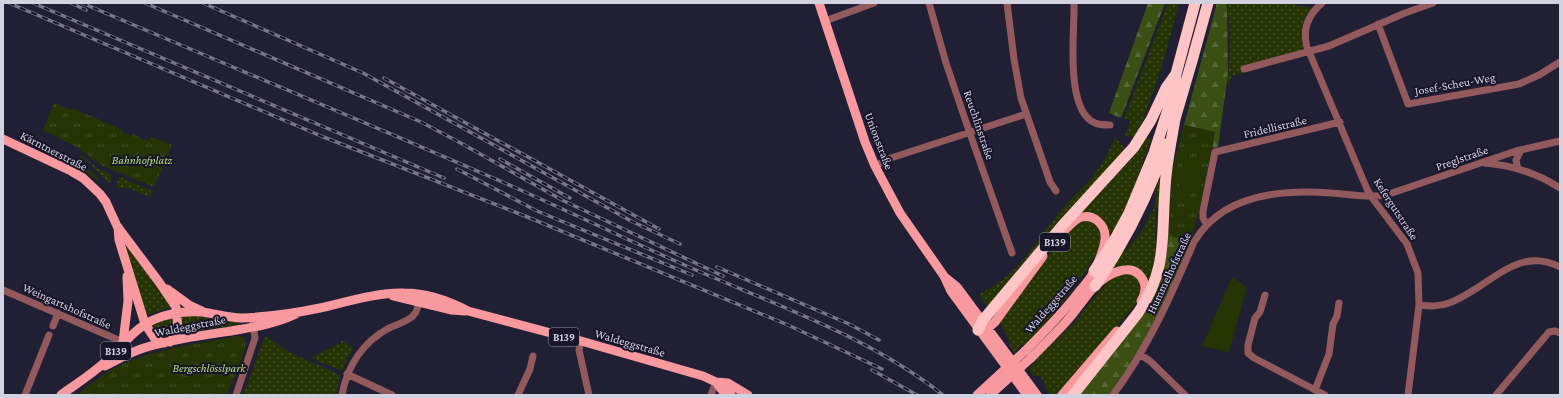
<svg xmlns="http://www.w3.org/2000/svg" width="1563" height="398" font-family="'Crimson Pro',serif">
<style>
.grass{fill:url(#grass-dots)}
.forest{fill:url(#forest-firs)}
.park{fill:url(#park-tufts)}
.garden{fill:#253402}
.lines{fill:none;stroke-linecap:round;stroke-linejoin:round}
.minor{stroke:#925a5d;stroke-width:7}
.major{stroke:#f7999e;stroke-width:9}
.highway{stroke:#fec4c6;stroke-width:11}
.rail-casing{stroke:#787689;stroke-width:3.5}
.rail{stroke:#18152a;stroke-width:2;stroke-dasharray:6;stroke-linecap:butt}
.major-bridge{stroke:#f7999e;stroke-width:9}
.labels{text-anchor:middle;stroke-width:4;stroke-linejoin:round;paint-order:stroke}
.shield{fill:#18152a;stroke:#9b99aa;stroke-width:1}
.shield-label{font-size:11px;font-weight:bold;fill:#d3d2e1}
.street-label{font-size:12px;fill:#d3d2e1;stroke:#18152a}
.park-label{font-size:12px;font-style:italic;fill:#b7dd77;stroke:#18152a}
</style>
<defs>
<pattern id="grass-dots" width="8" height="8" patternUnits="userSpaceOnUse"><rect width="8" height="8" fill="#253402"/><path d="M2 2h.1M6 6h.1" fill="none" stroke="#445027" stroke-width="1.8" stroke-linecap="round"/></pattern>
<pattern id="forest-firs" width="22" height="20" patternUnits="userSpaceOnUse"><rect width="22" height="20" fill="#3b4f15"/><path d="M5 1l3.5 6h-7zM16 11l3.5 6h-7z" fill="#566737"/></pattern>
<pattern id="park-tufts" width="24" height="20" patternUnits="userSpaceOnUse"><rect width="24" height="20" fill="#253402"/><path d="M3 7l-1-3M5 7V3M7 7l1-3M15 17l-1-3M17 17v-4M19 17l1-3" fill="none" stroke="#445027"/></pattern>
</defs>
<rect width="100%" height="100%" fill="#211f34"/>
<path class="grass" d="M1168,3H1179C1170,38 1161,73 1148,106C1144,117 1141,128 1134,137L1125,136L1130,122L1128,119H1124Z
M1226,3H1288L1312,8L1305,18L1302,28L1303,47L1301,50L1242,66L1243,73L1232,76L1227,87C1230,64 1232,24 1226,3Z
M1115,138L1126,149L1055,226L987,307L979,295L1003,280L1021,263L1061,210L1093,177L1108,153Z
M1146,138L1151,139L1130,200L1109,241L1108,231L1080,214L1128,163Z
M16,139C36,142 91,163 99,181L73,163Z
M81,155L96,167L111,175V181L109,183L90,164L80,157Z
M1161,173L1160,202L1156,210L1155,266L1149,287L1126,266L1111,269L1121,253L1126,250L1143,230L1155,205V188Z
M120,177L153,191L150,197L131,189L117,187V183Z
M1085,220C1094,222 1103,228 1102,239C1100,260 1042,329 1025,346L1023,344L1014,353L1009,345L1008,337L999,322L1059,242L1072,226L1078,222Z
M127,246L171,307L146,315L130,260L125,247Z
M1121,273C1143,275 1143,284 1137,303L1057,395H1051L1047,390L1040,376H1034L1028,369L1036,362L1035,360L1075,322L1106,283Z
M182,316L200,317L244,324L207,329L181,335Z
M171,318L175,322C171,338 161,339 151,327V325Z
M266,336L287,351L340,375L336,395H242L247,386L262,343Z
M342,340L354,349L348,357L342,371L311,358L341,343Z"/>
<path class="forest" d="M1148,3H1165L1121,118L1109,113Z
M1217,3H1226L1227,9L1228,73L1218,147L1212,148L1215,132L1184,125Z
M1168,236L1191,240L1172,286L1142,347L1111,395H1077L1163,270L1167,252Z"/>
<path class="park" d="M54,103L71,110L72,108L123,130L122,132L131,136L133,134L148,141L151,137L172,145L154,187L103,166L78,148L43,130Z
M1184,125L1215,132L1200,207L1191,240L1168,236L1172,171Z
M238,336L245,338C249,350 231,383 227,395H76C90,385 104,373 119,366C156,348 198,344 238,336Z"/>
<path class="garden" d="M1184,158L1199,160L1193,193L1178,190Z
M1232,277L1247,287L1229,352L1202,346Z"/>
<g class="lines">
<path class="minor" d="M929,3L946,63L967,125L1012,253
M1007,3L1014,59L1021,98L1050,182L1056,191
M1074,3C1075,30 1064,110 1095,123C1099,125 1105,125 1110,125
M1322,3C1308,15 1302,29 1307,47L1367,189L1373,199L1407,244L1418,273L1419,305L1408,395
M825,21L874,3
M1378,24L1408,104L1519,84L1539,75L1560,62
M1244,69L1329,46L1405,13L1433,3
M1485,163C1511,165 1538,174 1560,188
M875,166L891,158L1026,114
M1518,169L1516,160L1521,150
M1207,225L1203,218V211L1215,152L1340,122
M3,290L123,342
M1265,295L1260,312L1255,318L1248,345V353L1254,358L1325,395
M1419,305C1429,306 1439,307 1449,303C1487,290 1516,244 1560,267
M53,326L58,313
M581,341L579,350L589,395
M1141,355L1150,361L1185,395
M347,374L392,395
M1315,390L1329,354L1333,324L1337,316L1339,303
M25,395L49,335
M236,395L255,338L252,317
M342,395C347,366 363,342 389,328C397,325 405,322 412,317L416,312L419,303
M518,395L530,369L533,356
M711,395L716,382
M1113,395C1148,348 1171,296 1194,242C1222,194 1281,189 1331,193C1349,194 1369,198 1386,195L1516,151L1560,141
M1496,395L1549,332L1555,331L1560,333"/>
<path class="major" d="M819,3L865,142L875,166L900,213L944,276L951,291L1027,395
M3,139L71,171L83,178L100,194L106,202L117,226L159,282L176,307L178,328L176,334L170,342
M118,227L119,240L145,324L155,339L164,343
M946,278L957,287L1037,395
M167,289L189,305L202,311
M393,296L451,310L465,311
M978,330L988,328L995,322L1043,256
M123,342L128,301L127,276
M1025,351C1044,332 1062,314 1078,293C1084,286 1091,278 1095,270C1098,263 1106,244 1105,236C1105,225 1094,214 1082,217C1075,219 1070,225 1065,230
M1031,358C1043,346 1054,335 1065,323C1076,311 1084,298 1094,287C1106,275 1132,259 1143,280C1147,287 1145,294 1141,301
M105,366C119,359 132,351 147,347C174,339 203,335 231,331C254,327 275,324 296,314
M716,382L722,390L731,395
M61,395C76,384 92,374 105,362C121,348 133,329 153,320C168,313 186,311 203,312C216,314 229,318 242,318C267,317 296,313 320,308C346,302 379,292 404,293C426,293 449,301 468,311L581,341L703,376L716,382L728,383L748,395
M1062,395L1117,331"/>
<path class="highway" d="M1175,119L1192,61L1208,3
M1094,271L1115,239L1129,213L1154,153L1174,91L1176,74L1195,3
M1095,286C1125,242 1149,195 1166,144
M978,330L983,320L1062,226L1134,147L1151,120L1166,88L1176,74
M1073,395L1138,313C1168,268 1161,239 1165,189C1166,164 1172,138 1176,113"/>
<g class="rail-casing">
<path id="rail" d="M9,3L321,136L525,216L788,325L882,369
M33,3L444,178
M71,3L86,10
M82,3C227,65 372,125 516,188C568,211 619,236 671,259C763,301 863,332 943,395
M145,3L421,122L457,141L562,200L723,276
M203,3L363,73L633,222L680,244
M384,78L659,229
M500,159L570,198
M457,169L537,211L692,275
M717,267L849,324L879,340
M872,370L917,395"/>
</g>
<use href="#rail" class="rail"/>
<path class="major-bridge" d="M977,395L1025,351
M990,395L1031,358"/>
</g>
<g class="labels">
<g class="shield">
<rect x="1040" y="233" width="30" height="18" rx="3"/>
<rect x="549" y="328" width="30" height="18" rx="3"/>
<rect x="101" y="342" width="30" height="18" rx="3"/>
</g>
<g class="shield-label">
<text x="1055" y="246">B139</text>
<text x="564" y="341">B139</text>
<text x="116" y="355">B139</text>
</g>
<g class="street-label">
<text transform="translate(1455 84) rotate(-10)" y="4">Josef-Scheu-Weg</text>
<text transform="translate(979 125) rotate(71)" y="4">Reuchlinstraße</text>
<text transform="translate(1275 127) rotate(-13)" y="4">Fridellistraße</text>
<text transform="translate(879 141) rotate(69)" y="4">Unionstraße</text>
<text transform="translate(54 151) rotate(27)" y="4">Kärntnerstraße</text>
<text transform="translate(1462 158) rotate(-19)" y="4">Preglstraße</text>
<text transform="translate(1396 209) rotate(57)" y="4">Kefergutstraße</text>
<text transform="translate(1169 273) rotate(-65)" y="4">Hummelhofstraße</text>
<text transform="translate(1051 304) rotate(-49)" y="4">Waldeggstraße</text>
<text transform="translate(67 306) rotate(24)" y="4">Weingartshofstraße</text>
<text transform="translate(190 326) rotate(-11)" y="4">Waldeggstraße</text>
<text transform="translate(630 343) rotate(16)" y="4">Waldeggstraße</text>
</g>
<g class="park-label">
<text x="142" y="164">Bahnhofplatz</text>
<text x="209" y="372">Bergschlösslpark</text>
</g>
</g>
<rect width="1563" height="398" fill="none" stroke="#d3d2e1" stroke-width="8"/>
</svg>
